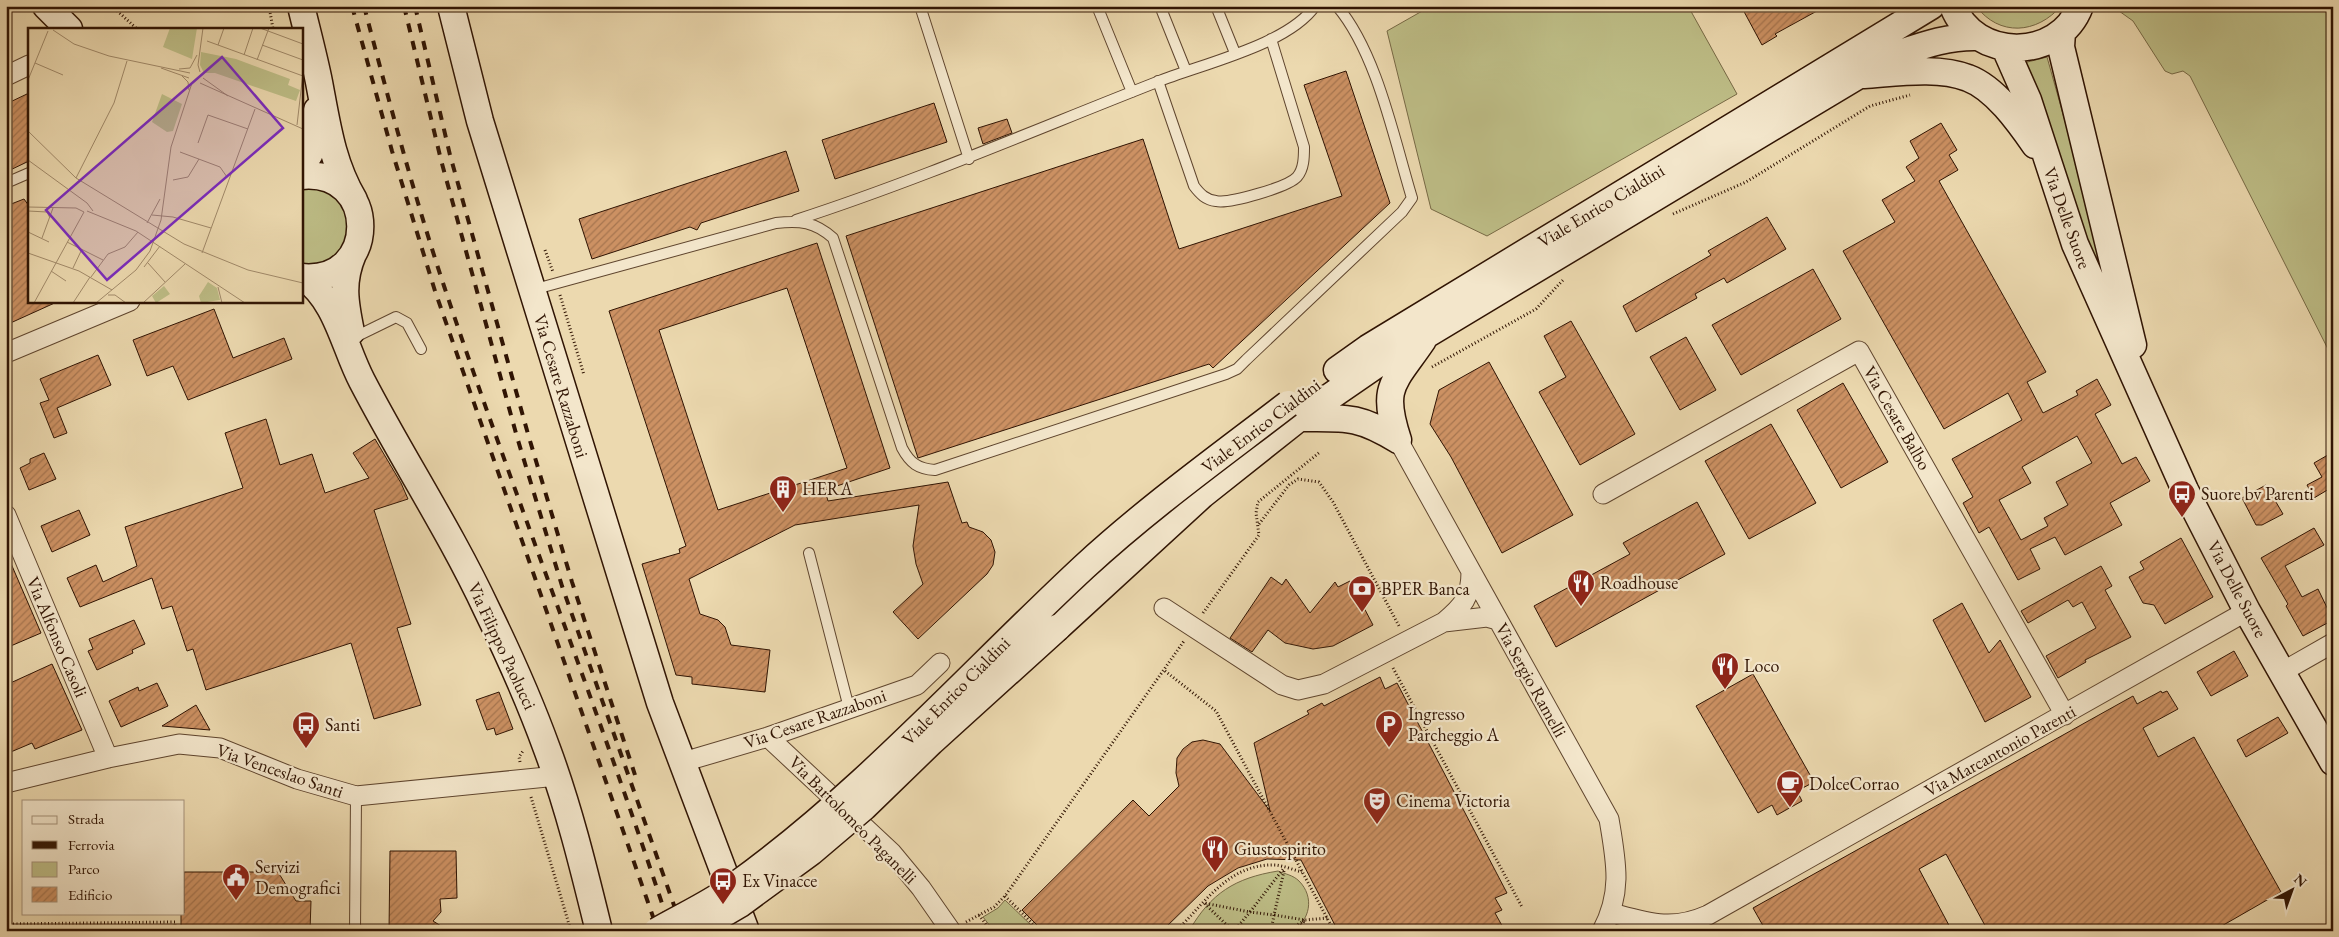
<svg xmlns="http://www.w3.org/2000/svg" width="2339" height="937" font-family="'EB Garamond',serif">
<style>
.green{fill:#bebe87;stroke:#776945}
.building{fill:url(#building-hatch);stroke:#301403;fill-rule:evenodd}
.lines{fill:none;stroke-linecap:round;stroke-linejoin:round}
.lane-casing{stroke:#5f452e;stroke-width:12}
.street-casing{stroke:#5f452e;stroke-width:21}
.secondary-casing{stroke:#301403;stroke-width:29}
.path{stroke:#301403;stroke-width:3;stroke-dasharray:1 2.5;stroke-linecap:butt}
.lane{stroke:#f3e6cb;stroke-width:10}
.street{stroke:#f3e6cb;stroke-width:19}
.secondary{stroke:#f3e6cb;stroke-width:26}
.rail{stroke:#301403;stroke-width:4;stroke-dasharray:9 9;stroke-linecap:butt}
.secondary-bridge-casing{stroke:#301403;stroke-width:29;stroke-linecap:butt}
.secondary-bridge{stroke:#f3e6cb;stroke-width:26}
.labels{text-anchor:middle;stroke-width:4.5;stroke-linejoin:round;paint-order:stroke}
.street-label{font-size:18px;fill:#301403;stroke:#f3e6cb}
.poi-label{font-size:18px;fill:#301403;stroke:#f3e6cb;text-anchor:start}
.inset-road{fill:none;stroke:#a18a6a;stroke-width:1}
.view{fill:#7b2cbf;fill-opacity:0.15;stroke:#7b2cbf;stroke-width:2.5}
.inset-edge{fill:none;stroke:#301403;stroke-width:2.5}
</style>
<defs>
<pattern id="building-hatch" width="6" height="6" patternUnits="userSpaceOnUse" patternTransform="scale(1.25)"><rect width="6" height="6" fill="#cc9163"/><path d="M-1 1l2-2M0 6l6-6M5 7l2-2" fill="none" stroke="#a6754f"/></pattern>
</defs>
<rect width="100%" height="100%" fill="#ecd9af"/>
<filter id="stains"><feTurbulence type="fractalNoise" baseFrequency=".004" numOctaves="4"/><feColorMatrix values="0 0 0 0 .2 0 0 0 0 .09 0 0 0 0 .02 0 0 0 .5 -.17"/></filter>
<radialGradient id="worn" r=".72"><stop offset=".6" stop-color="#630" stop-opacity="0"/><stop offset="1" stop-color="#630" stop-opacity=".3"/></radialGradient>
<path class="green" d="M1431,6H1688L1737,94L1487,236L1431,209L1387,31Z
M1976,6H2061C2037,34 1999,37 1976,6Z
M2112,6H2333V359L2190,76L2183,71L2172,74L2165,71L2133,21Z
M2047,57L2113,293L2106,295L2020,64Z
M301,185H317L345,203L351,237L331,264L301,268Z
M1278,871C1285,874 1293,875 1299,881C1315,897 1310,921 1292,931H1189C1211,893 1235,878 1278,871Z
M1005,900L1033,927L1029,931H994L983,917L998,908Z"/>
<path class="building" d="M1741,6H1826L1775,34L1777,36L1762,45Z
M1346,71L1390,203L1213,368L1209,364L918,458L846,236L1143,139L1179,249L1342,196L1304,85Z
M29,93V161L6,172V104Z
M934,103L947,142L835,179L822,140Z
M1007,119L1012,133L983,144L978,128Z
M1941,123L1957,150L1949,155L1958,170L1939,181L2046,372L2027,382L2043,413L2078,395L2076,391L2097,379L2111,405L2095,414L2122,464L2136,457L2150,481L2110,503L2122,525L2065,555L2055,537L2030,549L2040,569L2018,580L1989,527L1979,533L1963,503L1973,497L1952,459L2022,420L2008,393L1944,429L1843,251L1895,222L1882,200L1915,181L1906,167L1919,158L1910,141ZM2077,436L2092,463L2056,482L2068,505L2044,518L2048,526L2021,540L1999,500L2031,483L2022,467Z
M786,151L799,191L701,223L697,230L690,227L592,259L579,219Z
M24,199L29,206V301H59L6,325V206Z
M1767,217L1786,249L1727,283L1724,278L1695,294L1697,298L1636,332L1623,306L1711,255L1708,251Z
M817,243L890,468L825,490L828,501L948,482L962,523L967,522L969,527L983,532L991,540L995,552L993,565L987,574L918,639L893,612L923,584L916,564L913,546L919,505L795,525L689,579L700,614L718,620L725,627L731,645L770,650L765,692L692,684V677L676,675L642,564L680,553L679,549L686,546L609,311ZM787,288L847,468L718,510L659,330Z
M1813,269L1841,319L1741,375L1712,325Z
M214,309L233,358L284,338L292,359L188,400L173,366L147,376L133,340Z
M1571,321L1635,434L1580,465L1539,392L1566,377L1544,336Z
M1686,337L1716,390L1680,410L1650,357Z
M98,355L111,385L57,408L67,433L54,438L40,403L49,400L40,379Z
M1489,362L1573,515L1502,553L1451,457L1430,424L1439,390Z
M1843,383L1888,462L1841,488L1797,410Z
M266,419L280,465L312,454L325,493L369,478L353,453L375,439L401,483L408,499L374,510L411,624L397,628L421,705L374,719L351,643L206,690L193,649L187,651L172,606L162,609L152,578L80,607L67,578L96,565L103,582L137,566L125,527L243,488L225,433Z
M1771,424L1816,503L1749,539L1705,461Z
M2333,452V495L2329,489L2314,498L2307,485L2322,477L2314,463Z
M44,453L56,479L29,490L20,468L30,463V459Z
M2266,485L2283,514L2262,525H2256L2242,498Z
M1697,502L1725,554L1556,647L1534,606L1630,554L1623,543Z
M79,510L90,535L52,552L41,526Z
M2314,528L2324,545L2285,566L2302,597L2318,589L2333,620L2303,636L2286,606L2288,604L2261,558Z
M2181,538L2213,597L2165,624L2154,605L2143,603L2129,577L2144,569L2140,562Z
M6,552L41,633L6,648Z
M2101,566L2112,586L2105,590L2131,637L2085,660L2086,662L2058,678L2046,656L2096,628L2082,602L2073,607L2068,600L2028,623L2021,611Z
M1271,577L1282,585L1286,579L1310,613L1335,582L1338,587L1350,581L1373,625L1333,646L1313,649L1285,643L1268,630L1252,652L1230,638Z
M1962,603L1989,653L2000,640L2031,697L1985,722L1933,620Z
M134,620L145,644L132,650L133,653L97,670L88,651L93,649L89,639Z
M2234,651L2248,676L2211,696L2197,672Z
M52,664L82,730L35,749L32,743L6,754V685Z
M1753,674L1814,782L1797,791L1802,801L1777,815L1772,805L1758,813L1696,706Z
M1380,677L1385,689L1397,683L1507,893L1495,898L1502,910L1495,913L1505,931H1338L1301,860L1267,859L1238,868L1208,886L1162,931H1043L1022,910L1133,800L1149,816L1179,786L1176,773L1177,758L1183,749L1192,742L1203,740L1220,744L1270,811L1254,743L1309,714L1307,711L1322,703L1324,706Z
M157,683L168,706L121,727L109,701L138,687L139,691Z
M2161,691L2162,693L2167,691L2178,709L2143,728L2158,757L2194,737L2281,892L2213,931H1988L1946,854L1919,869L1952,931H1766L1753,908L2133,696L2137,704Z
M499,692L513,729L496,735L494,728L487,730L476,700Z
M196,705L210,730L162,726Z
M2278,717L2288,733L2246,757L2237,740Z
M390,851H456L457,898L440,899L441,912L433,921L449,931H389Z
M184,872H278L296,901H311L310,931H181V913H184Z"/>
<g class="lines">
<g class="lane-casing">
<path id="lane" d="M920,6L969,159
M1097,6L1132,92
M1160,6L1186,71
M1216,6L1235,53
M1158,81L1194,186C1200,194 1206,200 1216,201C1229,204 1288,187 1297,177C1304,169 1304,157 1304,147L1271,39
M6,183L29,173
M796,220C919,180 1037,129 1157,82C1201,64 1288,45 1315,6
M532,290L776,223C800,220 815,222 833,238L902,448C910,463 918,469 935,470L1226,374L1237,369L1246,360L1402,212L1412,198C1394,139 1377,53 1337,6
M353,338L396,317L407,323L421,349
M809,553L849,708
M355,931L356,796"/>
</g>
<g class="street-casing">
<path id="street" d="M6,76L29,65
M6,353L130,301
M1398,440L1609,819C1616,861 1623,892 1602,931
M1603,494L1859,351L2065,715
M6,515L108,758
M1164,608L1282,685L1298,690L1324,684L1444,622L1487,617L1498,620
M1444,622C1463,606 1471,597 1471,572
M2282,672L2333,643
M768,737L892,853L921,888L951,931
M683,762L768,737L917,685L940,663
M6,783L108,758L179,744L220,748L297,779L356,796L557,776
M1612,913C1649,923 1672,931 1708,915L2247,611"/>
</g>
<g class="secondary-casing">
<path id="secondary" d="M46,6L69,29
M301,6C307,31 314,57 319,82C327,124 332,163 354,200
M451,6L480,121L660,703L746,931
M1953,6C1974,61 2059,62 2080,6
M2062,32L2061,47L2133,345
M2005,48L2028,100L2075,244L2185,490L2247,611L2333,762
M1864,75C1895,73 1938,66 1968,78C1995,88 2019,122 2035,145
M301,168L310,153L317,110
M301,176C380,168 380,285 301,277
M303,277C337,300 344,347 362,381C402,458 450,531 487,610C509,655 530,702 547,749C569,808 584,870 599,931
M351,332C345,303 341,282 353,254
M1337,370L1368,348L1931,6
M1299,418C1345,418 1358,415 1398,440
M1398,440C1380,386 1394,383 1423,340
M1057,628L1202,495L1299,418L1376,365L1889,57C1919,47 1946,36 1978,37"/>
</g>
<path class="path" d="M112,6L137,29
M269,6L273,29
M1673,214L1746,182L1870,106L1910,95
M545,250L553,272
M560,295L584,375
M1432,367L1536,309L1563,280
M1259,524L1289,485L1298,479L1319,482L1333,502L1399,626
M1203,613L1259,535L1256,513L1258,502L1320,452
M1393,668L1522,907
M1165,671L1216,711L1334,931
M520,762L519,757L523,751
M531,797L571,931
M1284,871L1274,915L1305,920L1288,931
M1005,896L1040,931
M979,915L991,931
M966,922L994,907L1005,896L1184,641
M6,924L175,922V931
M1176,931C1206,902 1229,863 1276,865C1284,866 1294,870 1302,872
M1233,931L1204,903L1250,912L1284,868
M1234,931L1250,912L1274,915L1271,931
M1297,931L1305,920L1328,918"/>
<use href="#lane" class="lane"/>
<use href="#street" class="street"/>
<use href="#secondary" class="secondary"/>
<path class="rail" d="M352,6L392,151L435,291L658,931
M364,6C389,101 414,196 445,289C517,504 601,715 671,931
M404,6L441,160L517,437L562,586L683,931
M415,6L450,155L528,434L572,582L635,775"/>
<g class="secondary-bridge-casing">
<path id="secondary-bridge" d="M657,931C683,916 712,903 736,885C864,793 969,674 1084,567C1148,508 1219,457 1288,404
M694,931L740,904L811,852L864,807L931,742L1057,628"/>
</g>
<use href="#secondary-bridge" class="secondary-bridge"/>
</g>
<defs>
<g id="building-pin" transform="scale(1.4375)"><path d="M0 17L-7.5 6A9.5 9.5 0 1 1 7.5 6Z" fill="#8f2418" stroke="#f3e6cb"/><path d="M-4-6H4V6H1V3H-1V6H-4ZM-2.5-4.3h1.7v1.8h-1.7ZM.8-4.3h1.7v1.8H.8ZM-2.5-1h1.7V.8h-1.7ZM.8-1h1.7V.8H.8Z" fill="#fff"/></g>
<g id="bus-pin" transform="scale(1.4375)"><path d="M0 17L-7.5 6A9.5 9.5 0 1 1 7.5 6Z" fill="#8f2418" stroke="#f3e6cb"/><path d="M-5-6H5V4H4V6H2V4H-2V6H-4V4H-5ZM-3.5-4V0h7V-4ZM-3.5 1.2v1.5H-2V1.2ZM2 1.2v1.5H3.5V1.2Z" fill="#fff"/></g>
<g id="restaurant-pin" transform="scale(1.4375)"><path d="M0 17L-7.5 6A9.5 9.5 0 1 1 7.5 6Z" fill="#8f2418" stroke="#f3e6cb"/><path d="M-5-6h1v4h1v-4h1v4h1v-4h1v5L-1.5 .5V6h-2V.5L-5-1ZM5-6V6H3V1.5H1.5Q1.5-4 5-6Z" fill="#fff"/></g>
<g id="bank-pin" transform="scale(1.4375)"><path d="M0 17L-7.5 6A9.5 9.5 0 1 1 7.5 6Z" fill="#8f2418" stroke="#f3e6cb"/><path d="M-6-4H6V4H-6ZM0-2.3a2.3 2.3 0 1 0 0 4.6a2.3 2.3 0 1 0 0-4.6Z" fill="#fff"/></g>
<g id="parking-pin" transform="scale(1.4375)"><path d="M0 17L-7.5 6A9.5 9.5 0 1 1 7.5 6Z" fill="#8f2418" stroke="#f3e6cb"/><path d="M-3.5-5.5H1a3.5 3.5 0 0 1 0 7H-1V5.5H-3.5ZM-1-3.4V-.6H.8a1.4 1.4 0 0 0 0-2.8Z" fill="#fff"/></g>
<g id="cafe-pin" transform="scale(1.4375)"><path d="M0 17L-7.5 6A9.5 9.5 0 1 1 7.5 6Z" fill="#8f2418" stroke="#f3e6cb"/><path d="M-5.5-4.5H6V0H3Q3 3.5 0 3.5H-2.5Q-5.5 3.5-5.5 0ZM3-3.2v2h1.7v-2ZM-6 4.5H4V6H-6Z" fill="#fff"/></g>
<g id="theatre-pin" transform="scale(1.4375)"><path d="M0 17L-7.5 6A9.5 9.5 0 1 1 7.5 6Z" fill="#8f2418" stroke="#f3e6cb"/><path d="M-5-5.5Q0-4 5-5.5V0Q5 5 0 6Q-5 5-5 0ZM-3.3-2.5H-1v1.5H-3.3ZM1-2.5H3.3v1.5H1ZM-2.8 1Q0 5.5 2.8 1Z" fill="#fff"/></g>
<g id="civic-pin" transform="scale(1.4375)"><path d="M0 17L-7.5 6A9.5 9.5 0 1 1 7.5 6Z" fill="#8f2418" stroke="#f3e6cb"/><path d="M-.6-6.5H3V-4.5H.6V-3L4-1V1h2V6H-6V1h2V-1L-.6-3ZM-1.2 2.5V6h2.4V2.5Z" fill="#fff"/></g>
</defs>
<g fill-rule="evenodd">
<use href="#building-pin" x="783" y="489"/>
<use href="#bus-pin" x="2182" y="494"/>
<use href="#restaurant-pin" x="1581" y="583"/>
<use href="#bank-pin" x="1362" y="589"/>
<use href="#restaurant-pin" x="1725" y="666"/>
<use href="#parking-pin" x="1389" y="724"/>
<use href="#bus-pin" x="306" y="725"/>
<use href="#cafe-pin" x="1790" y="784"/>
<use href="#theatre-pin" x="1377" y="801"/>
<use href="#restaurant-pin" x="1215" y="849"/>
<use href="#civic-pin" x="236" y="877"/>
<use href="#bus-pin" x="723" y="881"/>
</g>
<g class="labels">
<g class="street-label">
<text transform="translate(1601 206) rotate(-31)" y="6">Viale Enrico Cialdini</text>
<text transform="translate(2067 218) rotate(70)" y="6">Via Delle Suore</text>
<text transform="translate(561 386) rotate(73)" y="6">Via Cesare Razzaboni</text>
<text transform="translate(1897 418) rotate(60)" y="6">Via Cesare Balbo</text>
<text transform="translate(1261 426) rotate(-37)" y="6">Viale Enrico Cialdini</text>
<text transform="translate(2237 589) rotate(62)" y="6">Via Delle Suore</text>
<text transform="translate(57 637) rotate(67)" y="6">Via Alfonso Casoli</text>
<text transform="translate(502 646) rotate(65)" y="6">Via Filippo Paolucci</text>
<text transform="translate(1531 680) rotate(61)" y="6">Via Sergio Ramelli</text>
<text transform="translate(956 691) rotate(-45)" y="6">Viale Enrico Cialdini</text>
<text transform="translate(815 719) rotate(-19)" y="6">Via Cesare Razzaboni</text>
<text transform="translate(2000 751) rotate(-29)" y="6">Via Marcantonio Parenti</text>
<text transform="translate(280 771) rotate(19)" y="6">Via Venceslao Santi</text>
<text transform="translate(853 820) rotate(45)" y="6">Via Bartolomeo Paganelli</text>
</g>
<g class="poi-label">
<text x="802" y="495">HERA</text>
<text x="2201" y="500">Suore bv Parenti</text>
<text x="1600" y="589">Roadhouse</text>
<text x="1381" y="595">BPER Banca</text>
<text x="1744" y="672">Loco</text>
<text x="1408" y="720">Ingresso<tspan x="1408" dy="21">Parcheggio A</tspan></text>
<text x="325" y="731">Santi</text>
<text x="1809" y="790">DolceCorrao</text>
<text x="1396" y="807">Cinema Victoria</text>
<text x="1234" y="855">Giustospirito</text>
<text x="255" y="873">Servizi<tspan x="255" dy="21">Demografici</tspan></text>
<text x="742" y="887">Ex Vinacce</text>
</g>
</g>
<g transform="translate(28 28)">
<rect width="275" height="275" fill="#ecd9af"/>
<path d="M142,0H169L164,31L135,19ZM173,24L208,31L262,51L260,57L272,62L268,73L187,45H176L172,37ZM134,66L154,76L145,103L139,104L124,94ZM180,254L189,260L192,272L173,275L171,268ZM136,258L142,266L128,275L124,268Z" fill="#bebe87"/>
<path class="inset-road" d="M232,0L275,16M25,2L46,16L81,28L162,45M179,13L275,48M190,17L196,0M234,17L275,32M216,27L225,0M229,32L241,0M7,35L35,47M133,40L161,50M151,41L162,40L169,27M172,44L170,37L175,0M154,48L160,54L161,62M175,50L200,68M0,52L20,3M172,55L275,101M86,75L99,33M269,97L275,45M0,103L48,150L156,216L220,242L275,255M170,115L180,87L220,101M152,124L192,139L199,149M0,132L59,175L65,183M48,150L86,75M145,152L160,149L171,131M0,179L48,180L56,184M0,183L19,184L22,190M59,183L108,203L217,275M124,187L145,189L183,200M119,195L132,171M0,204L21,214M14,210L25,180M39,214L75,232M0,225L51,243L84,262M174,225L227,81M120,235L137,254M116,239L132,218M45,240L54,221M23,243L38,253M63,249L80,226L97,219L110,204M190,259L194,275M80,267H87L98,275M6,275L56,184M45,275L62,249M68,275L108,242L122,223L133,192L143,119L164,55M115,275L157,236"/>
<path class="view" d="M194,29L255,100L79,252L18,182Z"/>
<rect width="275" height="275" class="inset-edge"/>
</g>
<rect width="2339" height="937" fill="none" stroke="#ecd9af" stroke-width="25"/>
<rect x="8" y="8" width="2324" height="922" fill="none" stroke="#301403" stroke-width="2.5"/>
<rect x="12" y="12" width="2314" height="912" fill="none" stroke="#301403"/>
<rect x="22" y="800" width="162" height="115" fill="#f3e6cb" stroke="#a5927b"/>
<rect x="32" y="816" width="25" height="8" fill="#f3e6cb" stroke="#a5927b"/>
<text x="68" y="824" font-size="15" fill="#301403">Strada</text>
<rect x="32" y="841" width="25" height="8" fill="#301403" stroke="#a5927b"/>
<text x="68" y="850" font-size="15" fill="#301403">Ferrovia</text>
<rect x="32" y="862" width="25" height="15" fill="#bebe87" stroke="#a5927b"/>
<text x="68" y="874" font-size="15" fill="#301403">Parco</text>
<rect x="32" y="887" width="25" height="15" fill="url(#building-hatch)" stroke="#a5927b"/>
<text x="68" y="900" font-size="15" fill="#301403">Edificio</text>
<g transform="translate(2292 890) rotate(41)" stroke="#f3e6cb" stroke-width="4" paint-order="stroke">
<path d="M0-4L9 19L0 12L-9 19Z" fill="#301403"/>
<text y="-8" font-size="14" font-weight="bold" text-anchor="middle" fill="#301403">N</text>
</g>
<rect width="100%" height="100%" filter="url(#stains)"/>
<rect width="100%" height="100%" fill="url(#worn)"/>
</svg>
